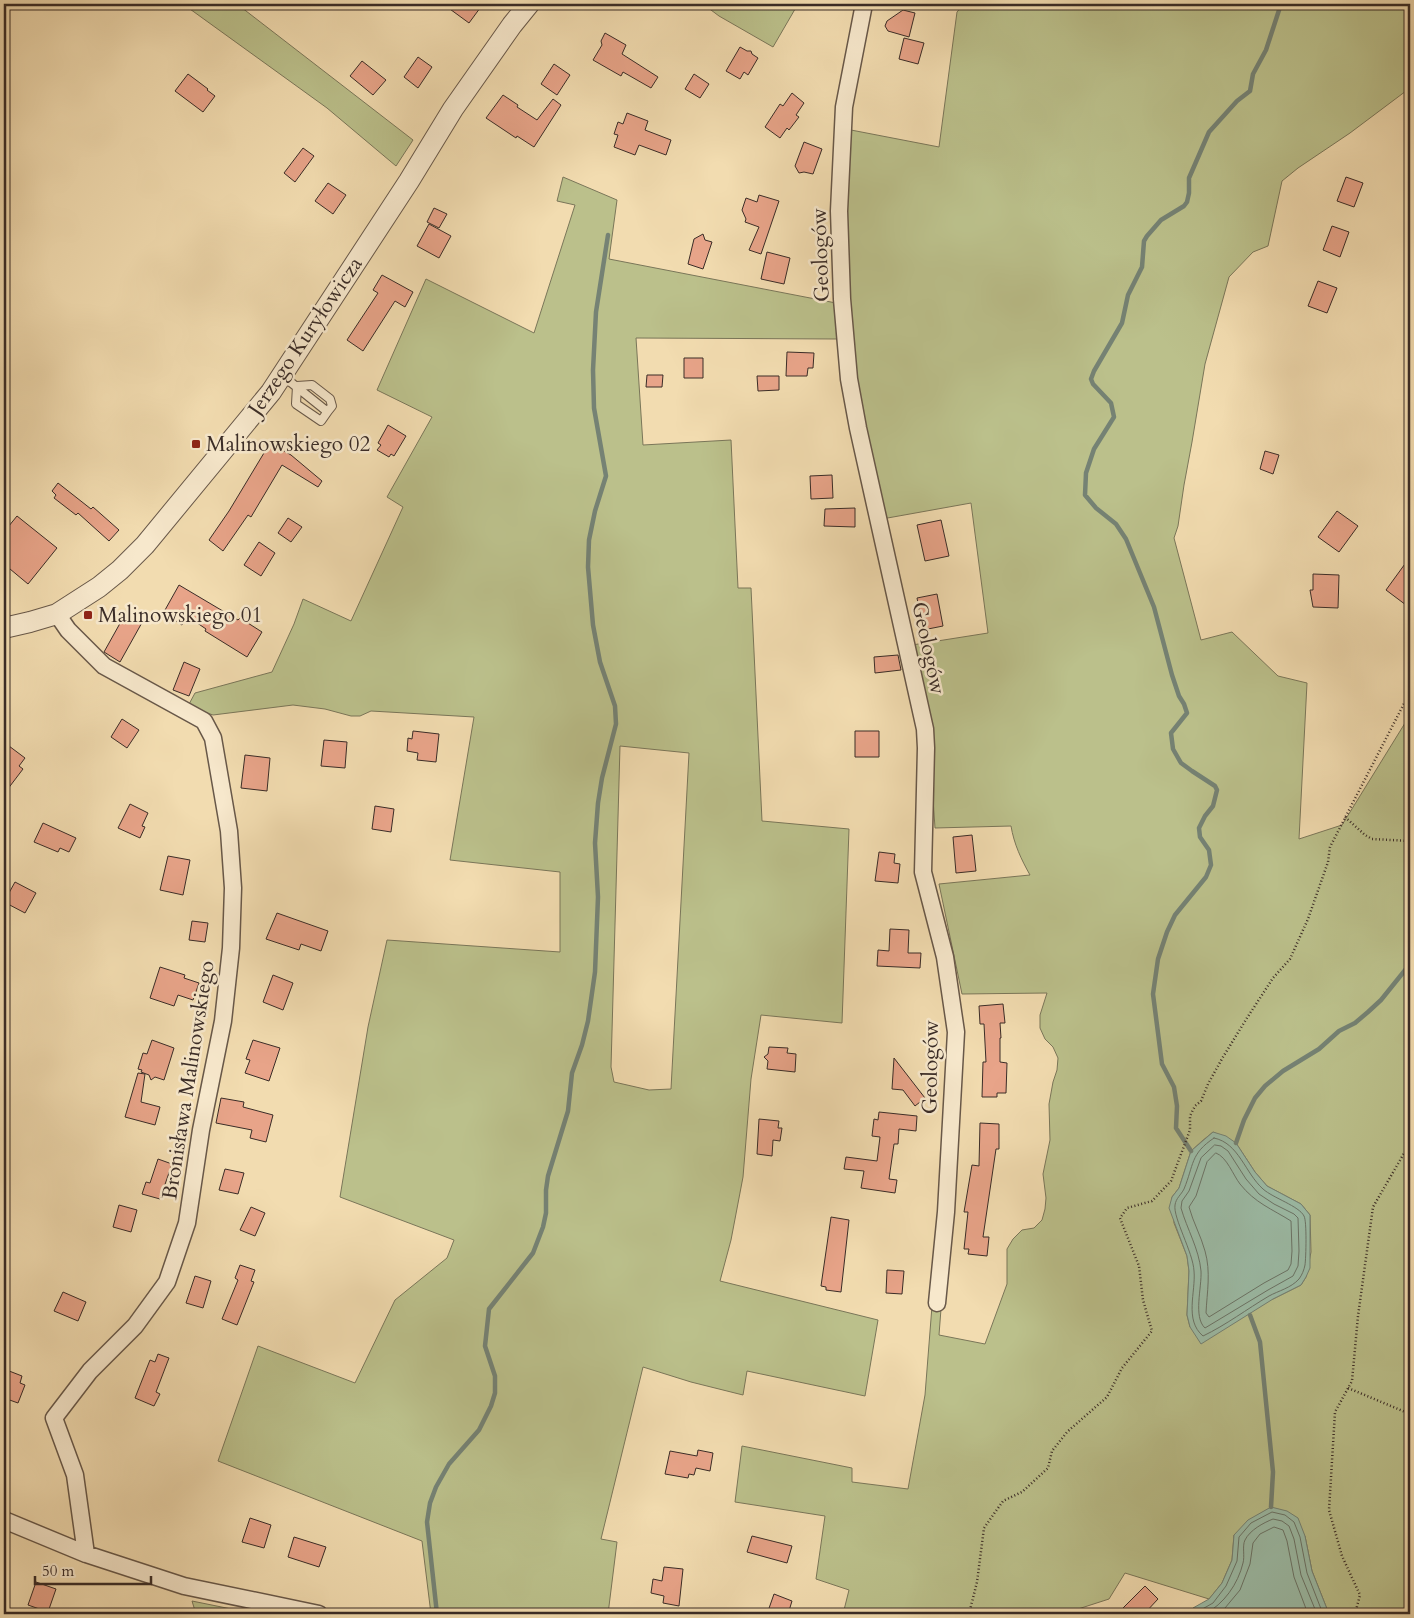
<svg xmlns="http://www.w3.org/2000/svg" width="1414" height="1618" font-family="Cardo,serif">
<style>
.green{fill:#bbc08b;stroke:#7a7659;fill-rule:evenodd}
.water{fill:#9cbca7;stroke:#758274}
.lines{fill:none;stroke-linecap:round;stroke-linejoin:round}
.shore{stroke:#6b7467;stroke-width:1}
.stream{stroke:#758274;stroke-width:4.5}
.building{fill:#e8a489;stroke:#3a2c27}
.service-casing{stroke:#685849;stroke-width:10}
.minor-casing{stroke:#685849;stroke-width:19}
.tertiary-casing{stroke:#685849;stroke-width:22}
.path{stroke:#3a2c27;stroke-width:2.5;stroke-dasharray:1 2.5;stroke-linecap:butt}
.service{stroke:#f7e8cc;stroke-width:8}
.minor{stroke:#f7e8cc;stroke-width:16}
.tertiary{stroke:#f7e8cc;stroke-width:20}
.poi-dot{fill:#8f2418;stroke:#f7e8cc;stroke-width:2}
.labels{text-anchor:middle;stroke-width:5;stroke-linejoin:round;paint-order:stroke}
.street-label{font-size:21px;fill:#3a2c27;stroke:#f7e8cc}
.poi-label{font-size:21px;fill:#3a2c27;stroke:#f7e8cc;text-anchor:start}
</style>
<rect width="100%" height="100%" fill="#f2dcb0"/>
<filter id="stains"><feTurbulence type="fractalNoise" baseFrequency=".004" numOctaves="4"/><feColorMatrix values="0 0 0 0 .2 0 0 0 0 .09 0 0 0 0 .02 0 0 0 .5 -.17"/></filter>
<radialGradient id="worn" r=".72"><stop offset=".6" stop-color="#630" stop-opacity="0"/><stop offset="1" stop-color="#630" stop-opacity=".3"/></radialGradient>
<path class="green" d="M183,4H237L413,140L396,166L327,108Z
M703,4H798L773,47L719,16Z
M964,4H1410V88L1350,133L1298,168L1282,181L1268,246L1253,252L1229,277L1205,364L1192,442L1184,485L1178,526L1174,538L1201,640L1232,632L1278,676L1307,683L1299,839L1342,825L1410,715V1614H1329L1312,1571L1305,1536L1234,1535L1232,1560L1222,1583L1209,1599L1125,1573L1109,1599L1075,1610V1614H843L849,1590L816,1579L825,1516L735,1502L742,1446L852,1468V1482L908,1489L925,1395L932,1306L941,1309L939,1335L985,1344L1007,1284V1249L1013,1239L1022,1230L1034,1228L1042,1220L1045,1209L1046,1198L1043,1174L1050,1140L1049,1104L1053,1082L1057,1070L1058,1058L1053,1047L1045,1039L1040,1028V1015L1047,993L962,994L939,884L1030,875C1021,859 1014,844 1011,826L935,828L927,709L912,645L988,633L971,503L882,519L853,380L845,224L851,130L939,147L957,12ZM1213,1132L1236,1143L1255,1172L1267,1186L1301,1204L1310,1215L1311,1252L1306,1277L1301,1285L1273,1299L1190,1327L1187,1315L1189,1271L1187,1256L1174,1223L1172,1197L1179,1188L1191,1151L1202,1141Z
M563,177L617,200L609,259L836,303L838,339L636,338L643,445L731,440L738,588H751L762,821L849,829L842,1023L761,1015L751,1079L743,1177L731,1240L720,1281L878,1320L865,1396L747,1371L743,1395L691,1382L643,1367L601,1539L617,1542L608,1614H431L422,1541L218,1461L258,1346L355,1383L395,1300L447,1258L454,1240L340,1197L368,1027L387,940L560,952V872L450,860L474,717L371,711L360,716H351L325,709L293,705L213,715L188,706L195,693L272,672L294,624L303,599L351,621L403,507L387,497L432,417L377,390L426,279L534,333L575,205L557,201ZM620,746L689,753L671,1089L649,1090L614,1082L611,1067Z
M192,1601L256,1614H196Z"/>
<path class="water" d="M1213,1132L1226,1136L1236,1143L1255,1172L1267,1186L1301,1204L1310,1215V1268L1306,1277L1301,1285L1273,1299L1201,1344L1190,1327L1187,1315L1189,1271L1187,1256L1169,1208L1172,1197L1179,1188L1191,1151Z
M1271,1507L1287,1511L1298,1518L1305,1536L1312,1571L1329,1614H1190L1193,1608L1209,1599L1222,1583L1232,1560L1234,1535L1248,1520Z"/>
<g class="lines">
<path class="shore" d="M1214,1138C1239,1143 1245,1173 1263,1189C1273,1198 1299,1206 1304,1216C1307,1221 1306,1258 1305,1265C1304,1270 1302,1275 1299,1279C1291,1288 1278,1291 1269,1296C1247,1309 1226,1325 1203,1336C1184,1320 1196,1292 1194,1271C1193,1252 1173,1218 1175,1205C1176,1198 1181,1195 1184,1189C1194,1165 1190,1154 1214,1138Z
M1215,1145L1221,1146L1228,1151L1246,1179L1259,1194L1274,1204L1294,1214L1298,1218L1299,1251L1298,1266L1293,1276L1268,1290L1205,1328C1193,1317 1202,1287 1201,1271C1199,1249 1187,1229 1181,1208L1182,1201L1189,1191L1201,1158Z
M1216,1153C1227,1157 1233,1175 1240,1184C1255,1203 1272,1209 1291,1221L1292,1251L1291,1264L1288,1270L1264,1283L1209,1317L1206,1313C1207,1292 1211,1272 1205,1251C1201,1236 1193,1222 1189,1207L1196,1196L1207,1162Z
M1196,1614L1197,1612L1213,1603L1226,1586L1237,1561L1239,1537L1251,1523L1272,1512L1285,1515L1294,1522L1300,1537L1307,1573L1323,1614
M1205,1614C1224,1604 1238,1584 1243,1563C1245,1556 1242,1546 1245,1540C1250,1530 1263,1523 1273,1519L1282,1521L1289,1526L1294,1539L1301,1575L1317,1614
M1220,1614L1240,1590L1250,1564L1253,1543L1260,1534L1274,1527L1283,1530L1287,1541L1294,1577L1308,1614"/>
<path class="stream" d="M1236,1143L1244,1120L1255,1098L1265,1086L1283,1071L1319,1049L1339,1031L1355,1023L1368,1012L1381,1000L1410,964
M1191,1151L1176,1128L1177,1106L1174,1087L1162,1064L1153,994L1158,959L1167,932L1175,915L1206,877L1211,865L1209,850L1200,837L1199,828L1205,816L1213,806L1217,790L1215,786L1192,771L1181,763L1173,749L1171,733L1187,713L1184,704L1179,696L1172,675L1154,607L1126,539L1116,524L1096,508L1085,495L1086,473L1094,449L1114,417L1111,403L1093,384L1091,379L1094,371L1122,323L1128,295L1142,267L1144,241L1147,236L1161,220L1184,206L1187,202L1189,193V178L1209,132L1237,101L1250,91L1253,74L1266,50L1281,4
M1250,1315L1260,1342L1273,1472L1271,1507
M437,1614L427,1522L430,1503L436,1487L449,1464L479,1430L491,1406L495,1393V1376L485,1346L489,1309L533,1253L543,1227L546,1213V1190L548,1176L568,1111L572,1073L582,1045L588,1021L595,972L598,897L595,843L598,803L602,778L616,724L615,706L600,662L593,625L588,567L589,540L595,511L606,476L594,408L593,370L596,312L608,235"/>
</g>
<path class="building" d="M443,4H483L469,23Z
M903,10L915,13L909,37L888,31L885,26L887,21Z
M605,33L626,45L622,54L658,77L651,88L623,72L621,76L593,60L602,45L601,41Z
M904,38L924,43L918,64L899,59Z
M740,47L747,51H751L752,54L758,58L748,75L744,72L740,79L726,71Z
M418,57L432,67L418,88L404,77Z
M362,61L386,80L373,95L350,76Z
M554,64L570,75L557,95L541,84Z
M188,74L208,89L207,90L215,96L203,112L175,91Z
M694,74L709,84L700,98L685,89Z
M792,93L804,103L796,115L799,117L789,130L787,128L780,138L765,127L780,104L783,106Z
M503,95L518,105L517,107L537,120L553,99L561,105L534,147L517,136L516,138L486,118Z
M627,113L648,121L645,130L671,140L666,155L639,145L635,155L614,147L618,135L614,134L618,122L623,124Z
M804,142L822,149L813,174L804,172L799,173L795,166Z
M303,148L314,156L295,182L284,173Z
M1346,177L1363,183L1354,207L1337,201Z
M328,183L346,195L333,214L315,201Z
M759,195L779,201L761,254L749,250L759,227L745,222L746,219L742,210L746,198L757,202Z
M434,208L447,214L439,228L427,222Z
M429,224L451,236L439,258L417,246Z
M1332,226L1349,232L1340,257L1323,250Z
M703,234L705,240L712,242L703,269L688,264L694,239Z
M767,252L790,258L784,284L761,279Z
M382,275L413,292L405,307L395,301L363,351L347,340L378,293L373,290Z
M1318,281L1337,288L1327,313L1308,306Z
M787,352L814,353L813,368H808L807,376H786Z
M684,358H703V378H684Z
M647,375H663L662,387H646Z
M757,376H779V390L758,391Z
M388,425L406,436L394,456L391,454L389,457L377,450L381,445L378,443Z
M270,443L291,455L322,481L318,487L282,465L251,517L248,515L223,551L209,540L229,511Z
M1265,451L1279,455L1273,474L1260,469Z
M832,475L833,498L811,499L810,476Z
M58,483L91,509L93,507L119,530L109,541L78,513L76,515L54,498L56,495L52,491Z
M855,508V527L824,526L825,509Z
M1337,511L1358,526L1339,552L1318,537Z
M17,516L57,548L28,584L4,564V532Z
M288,518L302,527L291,542L278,533Z
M941,520L949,556L925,561L917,525Z
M259,542L275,553L261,576L244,565Z
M1410,557V608L1386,590Z
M1313,574L1339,575L1338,608L1313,607L1310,590H1313Z
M179,585L238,620L240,618L262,632L247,657L205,631L206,629L187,616L182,625L174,620L169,622L165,610Z
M937,594L943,626L923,630L917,598Z
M128,609L144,619L120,662L104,652Z
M898,655L901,670L875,673L874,657Z
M184,662L200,669L189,696L173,690Z
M122,719L139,730L127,748L111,737Z
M413,731L439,734L436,762L417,760L418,753L407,751L408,738L412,739Z
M855,731H879V757H855Z
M324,740L347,742L345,768L321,766Z
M4,745L8,748L9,746L25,758L19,766L23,769L4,794Z
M245,755L270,758L267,791L241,788Z
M130,804L148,813L142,826L145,827L140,838L118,828Z
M375,806L394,809L391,832L372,829Z
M43,823L76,838L69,852L60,848L58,852L34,842Z
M972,835L976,871L956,873L953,837Z
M879,852L895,854L894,863L900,864L898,883L875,881Z
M168,856L190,860L183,895L160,890Z
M15,882L36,893L25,913L4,902Z
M277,913L328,931L321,951L301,944L299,950L266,939Z
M192,921L208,923L205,942L189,940Z
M890,929L909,930L908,953H921L920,968L877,966L878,950L889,951Z
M160,967L185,975L184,978L199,983L193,1000L178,995L174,1006L150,998Z
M273,975L293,983L283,1010L263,1002Z
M1003,1004L1005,1023H1000L1001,1038H1000V1062L1007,1063L1006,1093H997V1097H982L983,1062H986L984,1024H980L979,1006Z
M152,1040L174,1048L164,1080L155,1077L151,1080L149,1075L141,1072L142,1070L138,1069L143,1053L147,1054Z
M253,1040L280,1048L269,1081L245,1073L250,1060L246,1059Z
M769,1047L788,1048L787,1053L796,1054L795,1072L767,1069L768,1061L764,1057L768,1054Z
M894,1058L925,1098L915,1106L903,1090L892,1089Z
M138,1073L145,1074L141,1102L160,1107L155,1125L125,1117Z
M221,1098L244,1102L243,1107L273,1115L266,1142L250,1138L252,1130L216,1123Z
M879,1112L917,1116L916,1131L899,1129L898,1144H894L889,1179L897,1180L895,1193L861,1188L864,1171L844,1169L846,1157L877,1161L880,1137L872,1136L874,1119L878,1120Z
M759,1119L779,1121L778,1128H782L780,1141L773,1140L772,1156L757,1154Z
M980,1123L999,1124V1149H996L983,1237H989L987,1256L968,1254L969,1249H964L968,1212H964L972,1165L979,1166Z
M158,1159L172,1164L160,1199L142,1194L146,1182L150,1183Z
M225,1169L244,1173L238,1194L219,1190Z
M119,1205L137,1210L131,1232L113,1227Z
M251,1207L265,1213L255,1236L240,1230Z
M831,1217L849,1220L841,1292L826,1290V1287L821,1286Z
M240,1265L255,1270L251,1281L254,1282L237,1325L222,1319L238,1280L235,1278Z
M887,1270L904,1271L902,1294L886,1293Z
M195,1276L211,1281L203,1308L186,1303Z
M63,1292L86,1302L78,1321L54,1311Z
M158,1354L169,1358L156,1392L160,1394L154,1406L135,1398L150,1360L155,1362Z
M4,1369L22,1376L20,1383L25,1385L18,1403L4,1398Z
M698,1450L713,1453L710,1471L696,1468L694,1475L689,1474L688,1478L665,1474L670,1451L697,1456Z
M250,1518L271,1525L264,1548L242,1542Z
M752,1536L792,1546L787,1563L747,1552Z
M294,1537L326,1547L319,1567L288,1557Z
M664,1567L683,1569L679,1606L663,1603L664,1596L651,1593L653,1579L662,1581Z
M36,1582L56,1589L48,1612L28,1605Z
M1145,1586L1158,1599L1144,1614H1117Z
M774,1594L792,1601L788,1614H767Z"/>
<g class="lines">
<g class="service-casing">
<path id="service" d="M283,376L324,409L328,411L332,406L330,399L312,385L297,386
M297,386L296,404L321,421L328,411"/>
</g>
<g class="minor-casing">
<path id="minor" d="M864,4L844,107L839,211L842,299L849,379L858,428L925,729L926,748L923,872L945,957L956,1032L946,1212L937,1303
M57,614L68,630L104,666L204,721L213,738L229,831L233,888L231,948L223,1021L201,1130L187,1223L167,1282L135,1326L90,1371L54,1418L75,1475L86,1554
M4,1520L86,1554L184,1586L319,1614"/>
</g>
<g class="tertiary-casing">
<path id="tertiary" d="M4,628L30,622L57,614L99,587L120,570L145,545L271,392L409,181L453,109L512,25L529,4"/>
</g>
<path class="path" d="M1345,817L1365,835L1372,839L1410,841
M1348,1388L1410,1414
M969,1614L977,1582L984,1528L1003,1501L1022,1492L1048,1468L1052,1451L1067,1432L1107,1397L1122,1368L1152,1331L1143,1300L1139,1266L1120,1218L1127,1208L1152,1201L1171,1181L1190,1130V1116L1195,1106L1201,1101L1208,1084L1223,1057L1247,1018L1273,978L1290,959L1308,919L1328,862L1330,847L1410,692
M1355,1614L1360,1595L1342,1556L1329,1510L1335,1412L1352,1381L1358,1316L1373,1207L1410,1143"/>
<use href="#service" class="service"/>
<use href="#minor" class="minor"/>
<use href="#tertiary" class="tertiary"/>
</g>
<g class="poi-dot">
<rect x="191" y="439" width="10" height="10" rx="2.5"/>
<rect x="83" y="610" width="10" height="10" rx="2.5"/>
</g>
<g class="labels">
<g class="street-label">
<text transform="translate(820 255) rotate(-92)" y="7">Geologów</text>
<text transform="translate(305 336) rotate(-56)" y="7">Jerzego Kuryłowicza</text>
<text transform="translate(929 648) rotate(78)" y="7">Geologów</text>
<text transform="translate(930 1067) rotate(-89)" y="7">Geologów</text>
<text transform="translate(188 1080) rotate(-81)" y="7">Bronisława Malinowskiego</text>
</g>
<g class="poi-label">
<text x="206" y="451">Malinowskiego 02</text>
<text x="98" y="622">Malinowskiego 01</text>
</g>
</g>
<rect width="1414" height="1618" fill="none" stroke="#f2dcb0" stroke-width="20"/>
<rect x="5" y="5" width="1404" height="1608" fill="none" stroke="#3a2c27" stroke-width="2.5"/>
<rect x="10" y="10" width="1394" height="1598" fill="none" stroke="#3a2c27"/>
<path d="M35 1576v8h116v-8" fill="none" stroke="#3a2c27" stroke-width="2.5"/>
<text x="42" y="1576" font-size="15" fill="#3a2c27" stroke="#f7e8cc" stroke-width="4" paint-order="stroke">50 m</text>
<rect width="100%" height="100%" filter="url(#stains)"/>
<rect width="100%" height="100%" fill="url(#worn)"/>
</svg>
